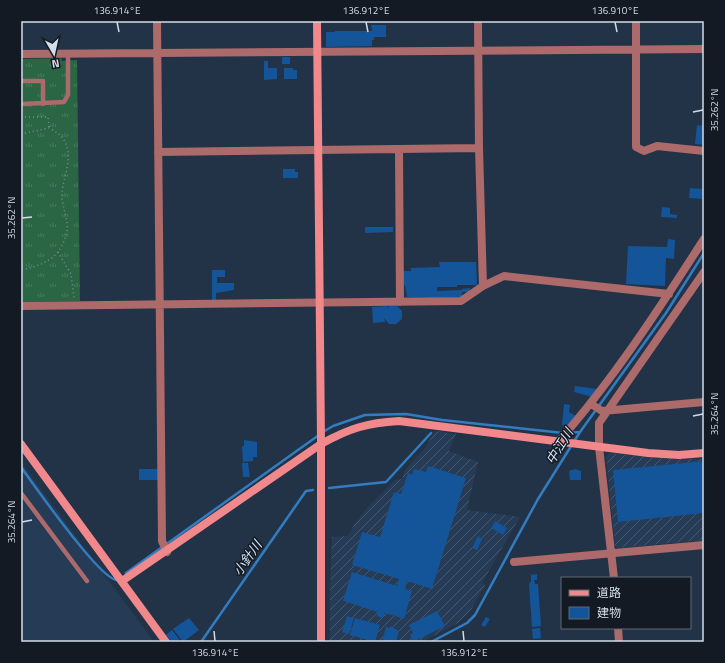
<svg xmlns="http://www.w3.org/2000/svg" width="725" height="663" font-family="'Titillium Web','Noto Sans JP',sans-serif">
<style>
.built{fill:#263c56}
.industrial{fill:url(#industrial-furrows)}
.grass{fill:url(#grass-tufts)}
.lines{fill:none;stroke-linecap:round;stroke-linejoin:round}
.stream{stroke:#327cc1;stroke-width:2.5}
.building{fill:#145499}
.path{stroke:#7b899a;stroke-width:1.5;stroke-dasharray:1 3;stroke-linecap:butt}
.lane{stroke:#ac6a6b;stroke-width:4.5}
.street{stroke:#ac6a6b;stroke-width:8}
.secondary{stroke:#f1888b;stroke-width:8}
.ticks{fill:none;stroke:#d2ddea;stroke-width:1.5}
.labels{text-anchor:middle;stroke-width:3;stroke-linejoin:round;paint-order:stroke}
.water-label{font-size:13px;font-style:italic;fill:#d3e4f7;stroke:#131a23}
.neatline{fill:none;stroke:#d2ddea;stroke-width:1.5}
.ticks-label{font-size:10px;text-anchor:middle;fill:#d2ddea}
</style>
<defs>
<pattern id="industrial-furrows" width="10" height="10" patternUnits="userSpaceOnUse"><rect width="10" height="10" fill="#263c56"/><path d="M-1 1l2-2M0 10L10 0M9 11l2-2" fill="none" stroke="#45586e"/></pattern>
<pattern id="grass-tufts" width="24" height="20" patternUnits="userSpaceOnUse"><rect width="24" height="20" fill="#2a6644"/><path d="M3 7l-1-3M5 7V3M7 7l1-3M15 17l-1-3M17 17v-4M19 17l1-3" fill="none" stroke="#487b5f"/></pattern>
</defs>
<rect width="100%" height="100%" fill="#223347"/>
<path class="built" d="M21,462L154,642H21Z"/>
<path class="industrial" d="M435,431L456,434L449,451L478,462L467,510L520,517L482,583L485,585L471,610L458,623L422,642H330V593L332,537L348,536L355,523L367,508L395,480L402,479L405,470L425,448Z
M609,453L656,458L704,459V540L618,548L615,546L606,457Z"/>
<path class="grass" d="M61,58L62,61L77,60L80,301L21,302V59Z"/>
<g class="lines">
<path class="stream" d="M323,432L333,426L365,415L406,414L442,420L563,433
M568,433L580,432
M21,467C34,485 100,580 117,580
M329,488L386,482L431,433
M126,573L319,435
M201,642L306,491L313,490
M431,642L467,623L475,615L538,499L580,432L666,313L704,253"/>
</g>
<path class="building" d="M371,25H386V37H374V40H372V46L326,47V32H335V31H372Z
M282,57H290V64H282Z
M264,61H268V68H277V79L264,80Z
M284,68H293V70H297V79H284Z
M697,125L704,126V145L695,144Z
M283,169H295V172H298V178H283Z
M690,188L703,189L702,199L689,198Z
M662,207L670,208V214L677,215V218L661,217Z
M365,227H393V232L365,233Z
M668,239L675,240L674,259L666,258L665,286L626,284L628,246L667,247Z
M439,262H476L477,285H457V287H437V291L462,290V289L470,288V292H462V297H407L405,285H403V271H411V268L440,267Z
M212,270H225V277H217V283H234V290L216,293V300H212Z
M387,306V308L389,306H397L402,311V319L396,324H389L384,318L385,322L373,323L372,307Z
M575,386L597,389L591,397L589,396L574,392Z
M564,404L570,405L569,412L576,416L570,424L566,426L562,425Z
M244,440L257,442V457H253V461L243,462L242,446H244Z
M704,461V513L618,522L613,470Z
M242,463H248L250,477H243Z
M428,466L466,478L432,589L407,581L405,589L412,591L404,619L385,613L383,618L377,616L378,612L343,601L352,572L397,586L399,579L352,565L362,532L380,537L394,492L401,494L408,473L412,475L414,469L426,472Z
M139,469H158V480H139Z
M575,469L581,471V480H570L569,471Z
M495,521L507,528L503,535L491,528Z
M478,536L482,539L477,550L472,548Z
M537,574V580H534L535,584H538L541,626L532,627L529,585L531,581V575Z
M437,611L445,626L413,642L410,635L413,633L409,625Z
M347,616L354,618L349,634L342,632Z
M486,617L490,619L485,627L481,625Z
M189,618L199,630L183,642L173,629Z
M355,618L380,625L375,642L350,635Z
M390,626L399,631L396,642H382L386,627L390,628Z
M540,628L541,638L533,639L532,629Z
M172,630L179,639L180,642H172L166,635Z"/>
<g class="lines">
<path class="path" d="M21,117H48L49,127
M21,134L49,128C56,132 62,135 65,142C74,160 62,177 62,196C62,207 69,221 67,232C66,238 62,246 59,251C49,263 35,267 21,270
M58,252L71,274L74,298"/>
<path class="lane" d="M21,81H43V104
M21,104L64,102L68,95V54
M21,493L87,581"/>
<path class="street" d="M157,21L162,541L167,552
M478,21L479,148L483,286
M636,21V147L644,151L657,146L704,151
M21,54L704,49
M399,149L400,302
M158,152L479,148
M21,306L461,301L483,286L504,276L669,294
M591,404L602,411L704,402
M558,442C613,380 659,309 704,239
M514,562L704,545
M614,578L599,447V423L704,272
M618,628L619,642"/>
<path class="secondary" d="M317,21L321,441V642
M21,444L166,642
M122,581L321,444C350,428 367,423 399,421L648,453L679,455L704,453"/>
</g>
<path class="ticks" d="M117,22L119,32M366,22L368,32M615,22L617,32M693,112L703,110M22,218L32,217M693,416L703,414M22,522L32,520M214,631L215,641M463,631L464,641"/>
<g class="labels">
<g class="water-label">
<text transform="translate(559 446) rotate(-58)" y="5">中江川</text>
<text transform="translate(247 558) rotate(-55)" y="5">小針川</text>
</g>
</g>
<rect width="725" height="663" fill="none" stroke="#131a23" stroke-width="44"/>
<rect x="561" y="577" width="130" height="52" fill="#131a23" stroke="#5f6873"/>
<rect x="569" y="590" width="20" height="6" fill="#f1888b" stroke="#5f6873"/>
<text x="597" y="597" font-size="12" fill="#d2ddea">道路</text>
<rect x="569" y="607" width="20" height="12" fill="#145499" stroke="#5f6873"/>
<text x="597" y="617" font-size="12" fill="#d2ddea">建物</text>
<g transform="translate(54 54) rotate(171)" stroke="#131a23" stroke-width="3" paint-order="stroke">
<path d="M0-3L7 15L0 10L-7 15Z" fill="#d2ddea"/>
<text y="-6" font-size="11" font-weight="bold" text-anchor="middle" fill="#d2ddea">N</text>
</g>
<rect x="22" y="22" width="681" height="619" class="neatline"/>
<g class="ticks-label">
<text x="117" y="14">136.914°E</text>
<text x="366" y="14">136.912°E</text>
<text x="615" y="14">136.910°E</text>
<text transform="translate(714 110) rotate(-90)" y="4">35.262°N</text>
<text transform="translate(11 218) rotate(-90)" y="4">35.262°N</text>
<text transform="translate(714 414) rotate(-90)" y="4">35.264°N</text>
<text transform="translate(11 522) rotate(-90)" y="4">35.264°N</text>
<text x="215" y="656">136.914°E</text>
<text x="464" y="656">136.912°E</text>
</g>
</svg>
